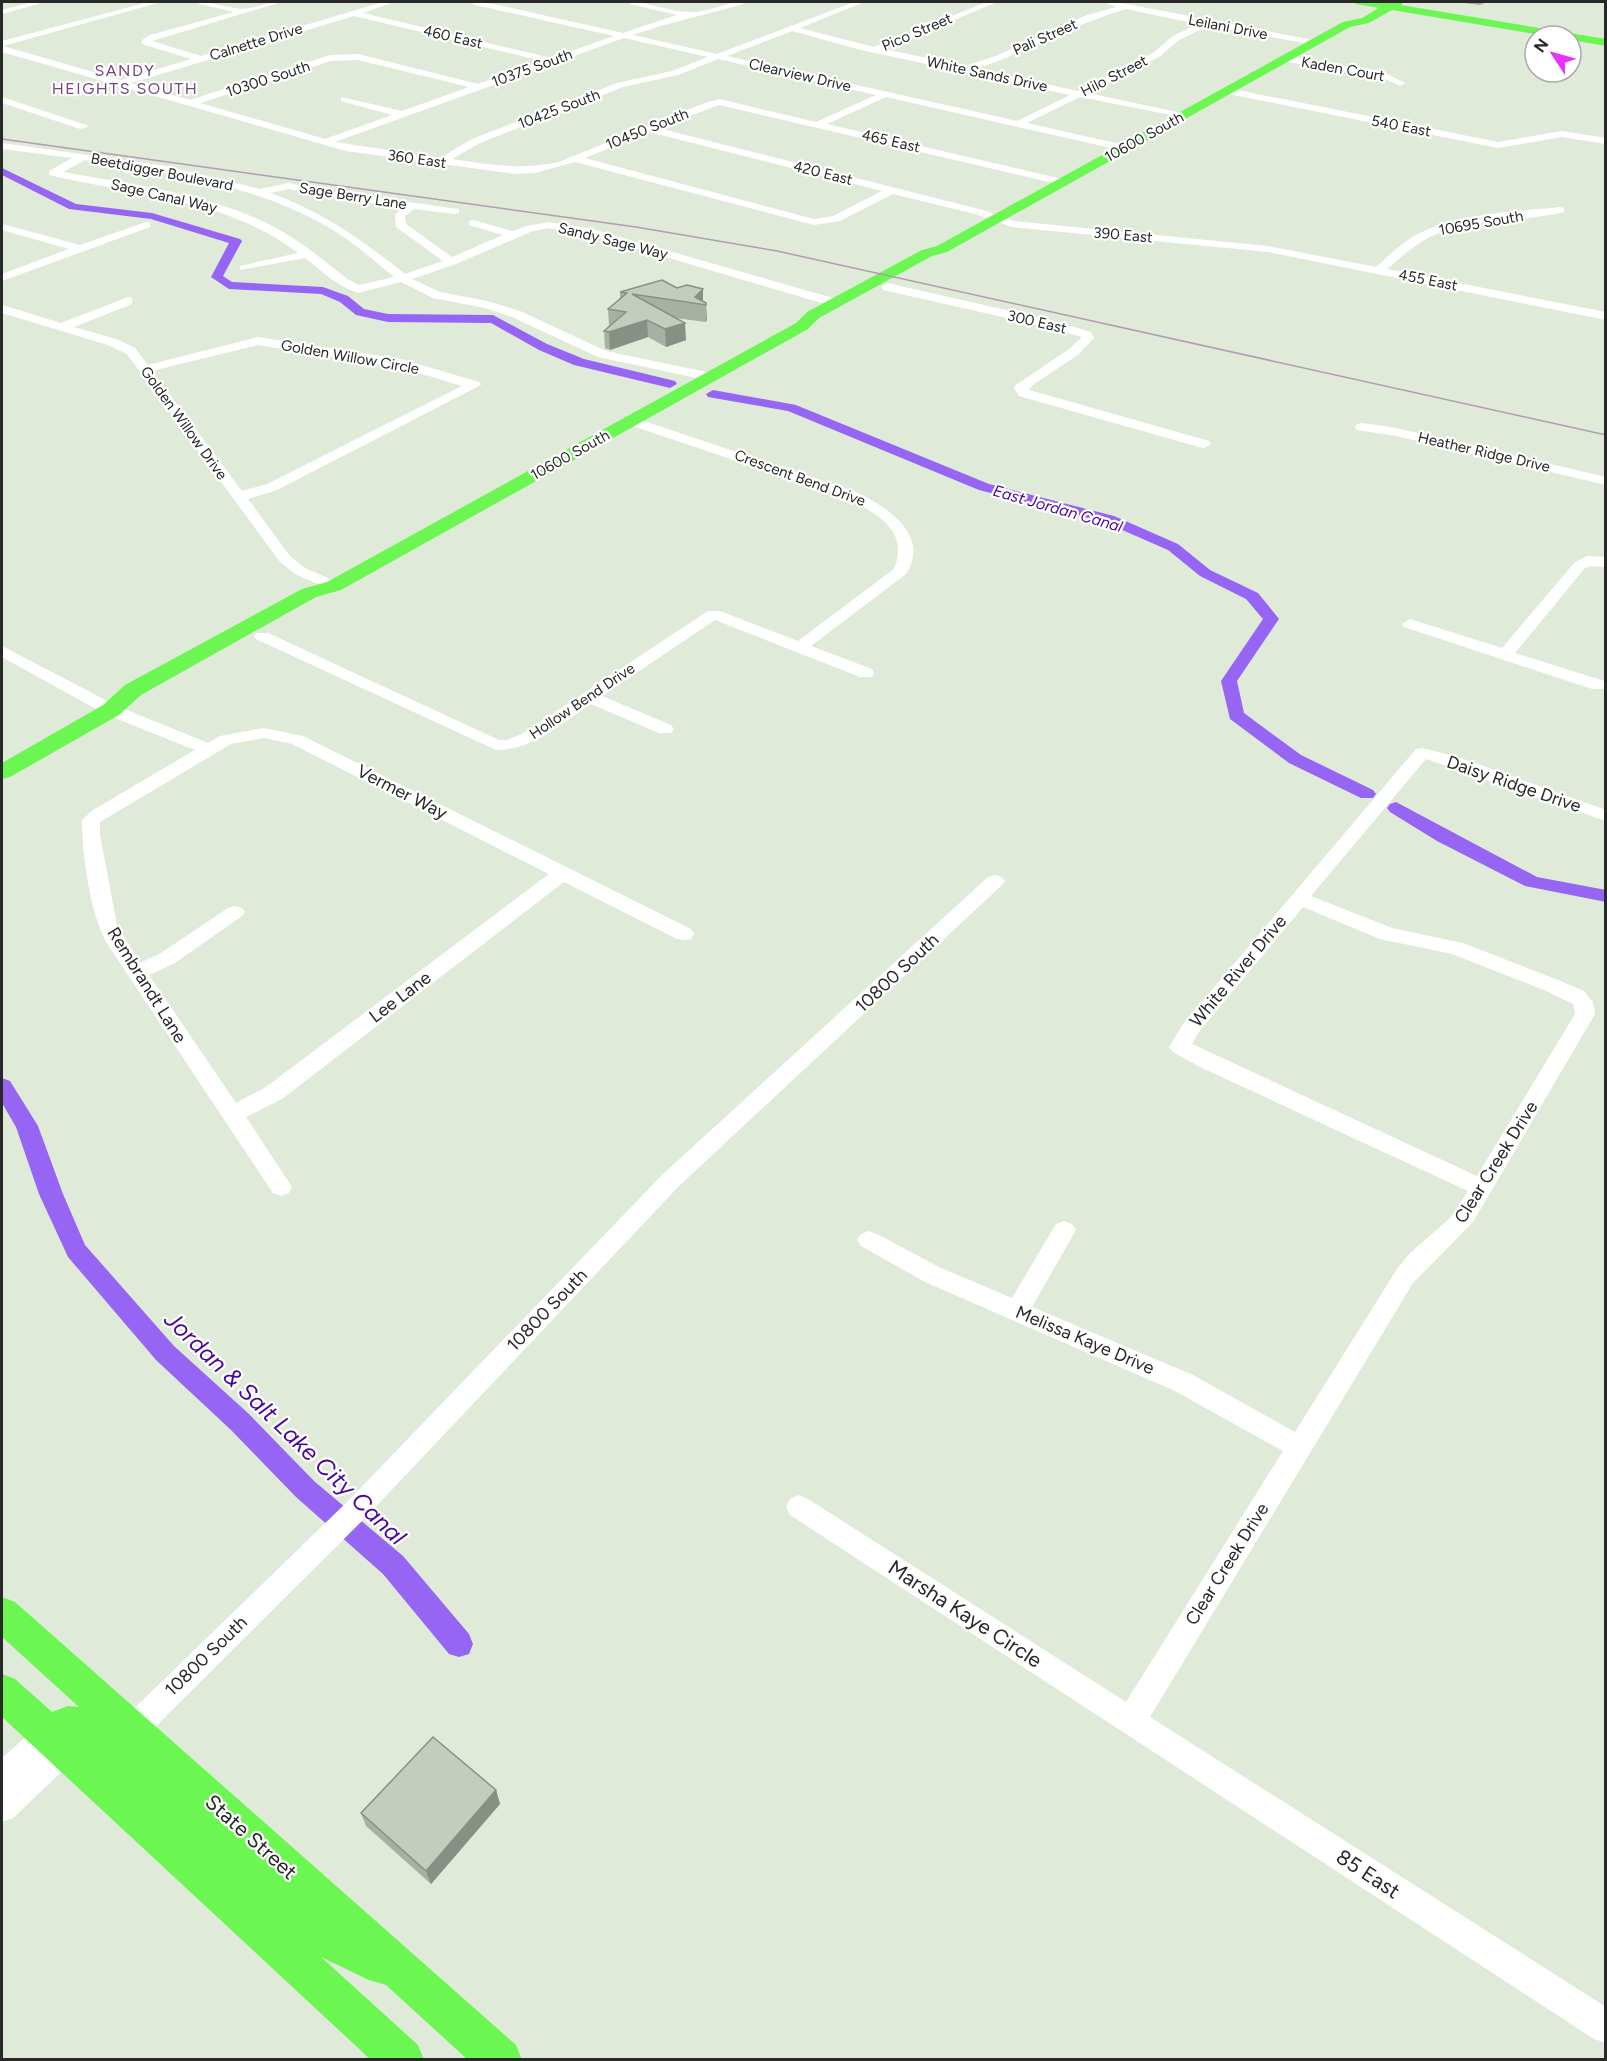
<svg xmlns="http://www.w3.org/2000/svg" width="1607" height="2061" font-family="Figtree,sans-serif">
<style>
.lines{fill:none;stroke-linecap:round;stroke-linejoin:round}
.canal{fill:#9765f3;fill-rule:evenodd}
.minor{fill:#fff;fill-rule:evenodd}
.major{fill:#6bf652;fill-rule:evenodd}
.tram{stroke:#b29bb3;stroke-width:1.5}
.wall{fill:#a7b0a3}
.shaded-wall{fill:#889085}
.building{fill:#c2cdbe;stroke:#889085;stroke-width:1.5}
.labels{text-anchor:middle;stroke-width:4.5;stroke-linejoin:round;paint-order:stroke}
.far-street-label{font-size:15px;fill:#282828;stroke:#fff}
.far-neighbourhood-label{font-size:16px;letter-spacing:1.5px;fill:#75477a;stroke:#fff}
.far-water-label{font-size:16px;font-style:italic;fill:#47089c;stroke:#fff}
.street-label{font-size:18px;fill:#282828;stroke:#fff}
.near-street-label{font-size:21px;fill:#282828;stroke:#fff}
.near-water-label{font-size:24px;font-style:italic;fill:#47089c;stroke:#fff}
</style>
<rect width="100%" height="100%" fill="#dfebd8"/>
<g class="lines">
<path class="canal" d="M2,168L76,204L152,213L240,239L242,241L223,276L232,282L323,287L348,296L364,309L388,314L493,315L547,344L584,359L675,381L677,384L670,388L574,365L539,350L491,323L388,322L356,315L340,302L321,294L229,289L211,277L229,243L151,219L69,209L2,175Z
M713,390L796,405L989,484L1114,516L1178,544L1210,570L1258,593L1279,619L1237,681L1244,713L1301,755L1373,790L1376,794L1373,798H1361L1289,763L1230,719L1221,681L1263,619L1246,599L1200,576L1168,550L1104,522L979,490L788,411L708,397L706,394Z
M1396,802L1537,877L1606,890V902L1525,886L1437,841L1390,812L1387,808L1390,804Z
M2,1078L10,1081L38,1126L63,1194L85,1245L174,1346L249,1414L314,1481L403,1556L469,1634L473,1644L469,1654L459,1657L449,1654L383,1574L296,1497L231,1430L156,1360L68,1257L39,1194L16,1127L2,1103Z"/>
<path class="minor" d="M33,2H45L2,14V10Z
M149,2H161L3,46L121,80L191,59L142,44V40L150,35L234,12L199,4L198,2C213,2 228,8 242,9C256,9 268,1 281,2L152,41L201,56L383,2H394L363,13L551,58L614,36L475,5L471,2H484L623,33L677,15L630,4L629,2C650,2 669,12 689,12C708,13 725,2 744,2L743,4C706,15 669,22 633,35L717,54L854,2H864L800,28L874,47L987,2H997L884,49L965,66L996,56L1087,15L1116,7L1104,2H1116L1313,40L1316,41V45L1208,26L1179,40L1159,57L1088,93L1186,114V118L1080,97L1027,123L1128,146V150L1124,151L886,97L827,124L1066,180L1067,182L1062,185L719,105L658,128L983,210L1014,221L1268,246L1376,267C1390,255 1403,241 1420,233C1461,213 1515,212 1560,207L1564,208V212C1519,223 1470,217 1428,238C1413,246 1400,258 1387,269L1606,312V320L1268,252L1012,227L975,214L893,194L840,221L814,225L575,162L535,173L515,174L346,151L2,52V41ZM1126,9L1198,24L1173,36L1153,53L1078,91L976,69C1027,52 1074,24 1126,9ZM354,16L542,61L478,84L358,54L330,55L190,100L131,83ZM792,31L861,50L1070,95L1017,121L727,56ZM624,38L708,57L672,71L617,83L472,139L440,158L335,142ZM718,59L876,95L816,122L719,99L702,104L559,162C520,170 491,165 452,159L480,143L623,87L678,75ZM358,60L469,87L402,111L341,97V101L392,115L325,139L200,103L331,61ZM649,132L882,191L833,216L814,219L585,158Z
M1285,56L1385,73L1405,83L1400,86L1383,78L1282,61V57Z
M1227,88L1498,142L1562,131L1606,138V144L1562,137L1498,148L1224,93V89Z
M2,97L86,125L88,127L80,129L2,103Z
M2,143L166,166L260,189L289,183L314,189L459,209V213L455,214L414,209L405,216L406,224L452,257L503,235L469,225V221L473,220L513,231L526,226L549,222L592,229L840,300L842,303L840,306H832L591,235L549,228L533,231L456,264L412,279L440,292L487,301L520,311L606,351L716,374L717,377L716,380L711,381L598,357L512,317L485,308L433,298L401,282L358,293C338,287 322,271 305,258L240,270V266L298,253C226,198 134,195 49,175V171L72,158L2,149ZM85,160C166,171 247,184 319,222C346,236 370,257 394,277L359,285L349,280C329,265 312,250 291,237C229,196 135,185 63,172ZM289,189L314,195L403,207L395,215L396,227L443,261L405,274C362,240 322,211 270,193Z
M146,222L150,223V227L2,281V274L69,249L2,230V224L80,245Z
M887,283L1050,320L1091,332L1094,338L1078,355L1034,384L1029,390L1209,441L1211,444L1204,448L1199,447L1019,396L1014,388L1016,385L1069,349L1082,337L1047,327L883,290L881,287Z
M128,297L132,298V304L74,327L116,339L135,348L148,365L258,337L401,359L479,382L481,385L277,490L248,499L290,556L305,568L339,583L342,586L339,589L334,591L295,574L280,562L127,354L108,345L2,313V305L61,323ZM258,345L399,367L462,386L267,484L242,491L152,371Z
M632,417L856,492C887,507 931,535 906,574L811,646L872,669L874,673L872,677H860L715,620L602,696L671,725L674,729L671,733H659L591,704C562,723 533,750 496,750L256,639L254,636L256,633H268L499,740H507L522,734L708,611H720L798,641L894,569C910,530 876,513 846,498L627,424L625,421Z
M1362,423L1396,428L1606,477V485L1396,436L1357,430L1355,427L1357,424Z
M1587,556L1606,557V567L1590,566L1585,568L1515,653L1604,681V689H1592L1404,627L1402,624L1410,619L1502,648L1575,562Z
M2,646L117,706L208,743L220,736L264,728L303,736L691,929L694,934L691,939L684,940L677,939L564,882L282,1099L246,1117L292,1187L289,1193L281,1196L273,1193L106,942C90,912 82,855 82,820L93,810L195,750L105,714L2,657ZM264,738L292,744L549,874L266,1087L236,1103L149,975L175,963L242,916L245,912L242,908L235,906L228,908L161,953L140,963L117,925L100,835V822L231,744Z
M1422,748L1458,757L1606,810V821L1426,759L1311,896L1392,928L1463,943L1558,980L1584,991L1593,1002L1595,1014L1473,1222L1413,1283L1150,1717L1606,2007V2043L1594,2039L790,1515L786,1507L790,1499L799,1495L808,1499L1126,1702L1283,1451L1175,1391L925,1282L861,1246L857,1240L861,1234L869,1231L877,1234L941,1268L1012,1298L1056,1224L1064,1221L1072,1224L1076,1230L1032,1307L1193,1375L1295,1432L1397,1269L1410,1253L1450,1218L1468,1191L1200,1067L1173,1052L1169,1047L1183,1024L1416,749ZM1303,907L1380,939L1452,954L1544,990L1573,1004L1575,1014L1477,1176L1192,1044L1198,1033Z
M995,875L1002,877L1005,881L1002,885L679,1186L367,1516L136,1746L126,1751L116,1746L111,1736L116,1726L349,1500L663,1174L988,877Z
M49,1720L59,1725L64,1734L75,1739L79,1749L75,1759L13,1818L2,1822V1758L39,1725Z"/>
<path class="major" d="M1355,2H1404L1401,5L1606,39V46L1571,40V36H1546L1392,10L1369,23L1350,27L947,252L932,256L819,318L808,329L341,590L316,597L141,695L119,715L10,777L2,779V763L103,705L125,685L302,589L327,582L796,323L807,312L922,250L937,246L1343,22L1362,18L1379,8L1356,4Z
M2,1597L15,1602L516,2045L522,2060H468L386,1985L369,1980L321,1957L418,2045L424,2060H371L2,1717V1674L15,1679L52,1712L68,1706L79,1707L2,1637Z"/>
<path class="tram" d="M2,139L636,227L777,251L1606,435"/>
</g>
<path class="wall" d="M1457,2H1487L1480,5Z
M677,288L703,289V301L706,303V322L675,318L686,340L666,347L648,337L610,350L605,348L604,331L609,326L608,309L620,299V292Z
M496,1790L500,1804L431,1884L366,1826L361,1813Z"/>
<path class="shaded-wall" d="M703,289V305L695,297Z
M706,303L707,320L706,322Z
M647,320L648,337L610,350L609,332Z
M685,323L686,340L666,347L665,329Z
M496,1790L500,1804L431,1884L426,1871Z"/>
<path class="building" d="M662,280L677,288L687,285L703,289L695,297L706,303V305L632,294L685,323L665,329L647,320L609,332L604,331L626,312L608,309L627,293L620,292Z
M433,1737L496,1790L426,1871L361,1813Z"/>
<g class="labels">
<g class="far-street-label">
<text transform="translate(1228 27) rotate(11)" y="5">Leilani Drive</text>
<text transform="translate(917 32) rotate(-23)" y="5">Pico Street</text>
<text transform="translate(453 37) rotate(13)" y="5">460 East</text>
<text transform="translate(1045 37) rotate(-24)" y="5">Pali Street</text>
<text transform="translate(256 42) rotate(-17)" y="5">Calnette Drive</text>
<text transform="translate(532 68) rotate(-20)" y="5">10375 South</text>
<text transform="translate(1343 69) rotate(10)" y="5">Kaden Court</text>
<text transform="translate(987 74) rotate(12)" y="5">White Sands Drive</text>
<text transform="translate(800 75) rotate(13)" y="5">Clearview Drive</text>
<text transform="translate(1114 76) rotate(-27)" y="5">Hilo Street</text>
<text transform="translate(268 79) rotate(-18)" y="5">10300 South</text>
<text transform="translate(559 109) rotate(-21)" y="5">10425 South</text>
<text transform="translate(1401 126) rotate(11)" y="5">540 East</text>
<text transform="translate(647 129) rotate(-22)" y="5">10450 South</text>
<text transform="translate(1144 137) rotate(-29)" y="5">10600 South</text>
<text transform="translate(891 141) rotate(13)" y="5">465 East</text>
<text transform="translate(417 159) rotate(8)" y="5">360 East</text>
<text transform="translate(162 172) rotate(11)" y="5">Beetdigger Boulevard</text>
<text transform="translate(823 173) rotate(14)" y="5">420 East</text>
<text transform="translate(164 196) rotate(13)" y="5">Sage Canal Way</text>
<text transform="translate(353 196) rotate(9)" y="5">Sage Berry Lane</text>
<text transform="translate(1481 223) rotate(-10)" y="5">10695 South</text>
<text transform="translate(1123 235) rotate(5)" y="5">390 East</text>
<text transform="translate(613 241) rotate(14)" y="5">Sandy Sage Way</text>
<text transform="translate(1428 280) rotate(11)" y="5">455 East</text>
<text transform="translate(1037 322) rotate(13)" y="5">300 East</text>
<text transform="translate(350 357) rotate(10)" y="5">Golden Willow Circle</text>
<text transform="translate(184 423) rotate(54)" y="5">Golden Willow Drive</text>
<text transform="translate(1484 452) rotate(13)" y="5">Heather Ridge Drive</text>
<text transform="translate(570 455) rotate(-29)" y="5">10600 South</text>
<text transform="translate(800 478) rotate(20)" y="5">Crescent Bend Drive</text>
<text transform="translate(582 701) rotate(-34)" y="5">Hollow Bend Drive</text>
</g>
<g class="far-neighbourhood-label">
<text x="125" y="76">SANDY<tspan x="125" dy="18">HEIGHTS SOUTH</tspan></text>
</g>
<g class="far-water-label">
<text transform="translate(1058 508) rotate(16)" y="6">East Jordan Canal</text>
</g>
<g class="street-label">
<text transform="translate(1514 784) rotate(19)" y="6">Daisy Ridge Drive</text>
<text transform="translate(402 792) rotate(27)" y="6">Vermer Way</text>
<text transform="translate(1238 971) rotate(-50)" y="6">White River Drive</text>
<text transform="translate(897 973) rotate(-43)" y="6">10800 South</text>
<text transform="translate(147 985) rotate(58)" y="6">Rembrandt Lane</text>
<text transform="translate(400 997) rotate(-37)" y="6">Lee Lane</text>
<text transform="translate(1496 1162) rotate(-58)" y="6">Clear Creek Drive</text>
<text transform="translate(547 1310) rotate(-46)" y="6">10800 South</text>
<text transform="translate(1085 1340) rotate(23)" y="6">Melissa Kaye Drive</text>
<text transform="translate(1227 1564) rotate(-58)" y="6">Clear Creek Drive</text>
<text transform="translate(206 1656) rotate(-44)" y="6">10800 South</text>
</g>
<g class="near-street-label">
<text transform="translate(965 1614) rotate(33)" y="7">Marsha Kaye Circle</text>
<text transform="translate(251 1837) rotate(42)" y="7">State Street</text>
<text transform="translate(1368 1874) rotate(33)" y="7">85 East</text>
</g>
<g class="near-water-label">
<text transform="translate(285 1428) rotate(44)" y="8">Jordan &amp; Salt Lake City Canal</text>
</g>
</g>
<rect width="1607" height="2061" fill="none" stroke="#282828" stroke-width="6"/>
<g transform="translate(1553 54) rotate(306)"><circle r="28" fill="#ffffff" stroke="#a9a9a9" stroke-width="1.5"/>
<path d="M0-4.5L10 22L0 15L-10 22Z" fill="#ea31ff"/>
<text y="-9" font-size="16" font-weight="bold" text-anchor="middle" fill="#282828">N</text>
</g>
</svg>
